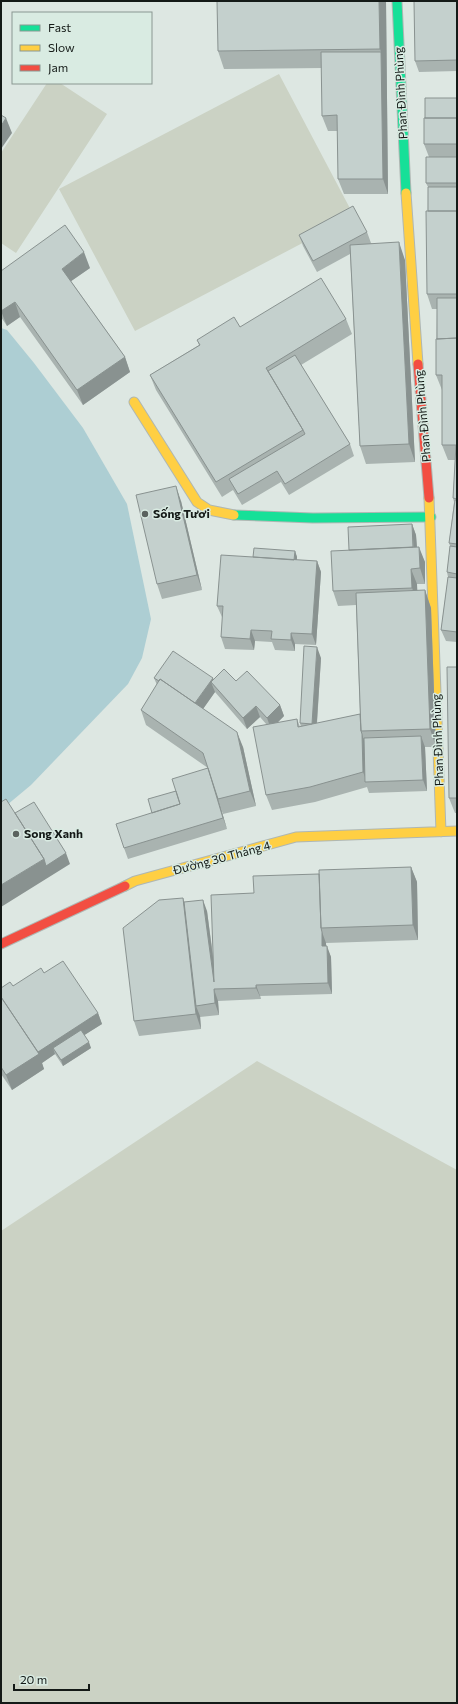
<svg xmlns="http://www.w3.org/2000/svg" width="458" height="1704" font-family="Commissioner,sans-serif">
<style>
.green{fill:#cbd2c4}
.water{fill:#adced3}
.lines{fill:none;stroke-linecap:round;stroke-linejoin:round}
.fast-casing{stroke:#afb7b3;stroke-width:11}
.slow-casing{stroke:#afb7b3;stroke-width:11}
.jam-casing{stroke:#afb7b3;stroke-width:11}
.fast{stroke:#16e098;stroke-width:9}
.slow{stroke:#ffcf43;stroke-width:9}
.jam{stroke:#f24e42;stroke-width:9}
.wall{fill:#a9b3b0}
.shaded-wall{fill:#899290}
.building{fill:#c4d0cd;stroke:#899290}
.poi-dot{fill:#5a625e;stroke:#d9ebe2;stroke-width:1.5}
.labels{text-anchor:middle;stroke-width:3;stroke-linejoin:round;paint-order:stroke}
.street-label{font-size:12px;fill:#141a17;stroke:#d9ebe2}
.poi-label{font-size:12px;font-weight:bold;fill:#141a17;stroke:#d9ebe2;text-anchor:start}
</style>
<rect width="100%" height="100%" fill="#dde7e2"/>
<path class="green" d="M279,74L354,216L135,331L59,189Z
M47,83H60L107,114L16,253L1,243V153Z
M257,1061L457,1170V1703H1V1231Z"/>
<path class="water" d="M1,328L7,330L34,363L83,428L127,504L151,619L142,658L128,684L31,785L1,810Z"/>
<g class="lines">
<g class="fast-casing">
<path id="fast" d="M397,1L406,193
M234,515L313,518L431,517"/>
</g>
<g class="slow-casing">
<path id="slow" d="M406,193L418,364
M134,402L197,502L209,510L234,515
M429,498L441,832
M125,886L135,881L296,837L457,831"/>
</g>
<g class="jam-casing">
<path id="jam" d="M418,364L429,498
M1,944L125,886"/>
</g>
<use href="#fast" class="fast"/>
<use href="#slow" class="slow"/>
<use href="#jam" class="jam"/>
</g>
<path class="wall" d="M386,1L388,194H344L338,179V131H328L322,116V68L224,69L218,51Z
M457,1V71L419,72L415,61Z
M457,98V642L446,641L441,630L448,577L447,572L450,546L449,543L454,502L453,498L455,460H448L442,445V390L436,375L437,309H432L427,294L428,187L426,183L429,157L424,144Z
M367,232L371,243L405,260L415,462L366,464L360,446L350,254L317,272L303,246L299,235Z
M90,268L71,281L125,357L130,372L83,405L20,317L7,326L1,317V271Z
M346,319L352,334L301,365L350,444L354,456L289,495L281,482L242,505L233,490L222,497L156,390L150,375L199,345L197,340L240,327Z
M181,501L202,590L162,599L157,584Z
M412,524L416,535L417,547L425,562V584H417V591L425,590L431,608L436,747H425L427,791L369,793L367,787L315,802L272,810L266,795L267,725L260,717L247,729L215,692L203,709L243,747L256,806L223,814L221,809L227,829L128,859L124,848L152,813L176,791L208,768L146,725L141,710L157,685L154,678L213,679L236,681L280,705L284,716L277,723L297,719L300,727H301L300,723L321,658L317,724L360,714L356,605L338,606L333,591L349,550Z
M295,551L297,557V560L317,561L321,572L316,645L295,644V651L275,650L272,642L255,641L254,650L225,649L221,637L223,617H222L217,606L253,557Z
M457,667V813H455L449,798Z
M411,867L417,882L418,940L326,943V946L331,957L332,994L260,996L261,999L218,1001L219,1015L200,1017V1016L201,1029L139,1036L134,1021L183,898L184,902L207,911L213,955L254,893L319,874Z
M44,973L98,1013L102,1024L84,1035L91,1048L63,1066L55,1054L42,1063L44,1069L12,1090L1,1074V988L13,986Z"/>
<path class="shaded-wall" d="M379,1H386L388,194L383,179L381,52L380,49Z
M6,118L12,133L1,149V126Z
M399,242L405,260L415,462L409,444Z
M84,252L90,268L67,284L62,269Z
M15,302L20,317L7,326L1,311Z
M125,357L130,372L83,405L77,390Z
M176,486L181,501L202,590L197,575Z
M412,524L416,535L418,563L414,552Z
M419,547L425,562V584L420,568Z
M295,551L297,557L296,571L294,565Z
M317,561L321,572L316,645L312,634Z
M411,569L417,584L418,603L412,588Z
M425,590L431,608L436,747L430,729Z
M251,630L255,641L254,650L250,639Z
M291,633L295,644V651L291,640Z
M317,647L321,658L316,735L312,724Z
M213,678L216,688L211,682L215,692L198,716L194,705Z
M280,705L284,716L271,729L267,718Z
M256,706L260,717L247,729L243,718Z
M237,732L243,747L256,806L250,791Z
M362,734L367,749V782L363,772Z
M421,736L425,747L427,791L423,780Z
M208,768L218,799L227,829L223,818Z
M66,853L70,864L1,907V885L44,859Z
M411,867L417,882L418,940L413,925Z
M183,898L188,913L196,1006L200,1016L201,1029L196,1014Z
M203,900L207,911L217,989L214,982Z
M322,932L326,943L327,957L322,946Z
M327,946L331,957L332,994L328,983Z
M256,985L260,996L261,999L256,988Z
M214,989L218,1001L219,1015L215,1003Z
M98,1013L102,1024L56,1053L53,1048L55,1054L42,1063L44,1069L12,1090L6,1075L37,1052Z
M89,1042L91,1048L63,1066L61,1060Z"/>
<path class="building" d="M217,1H379L380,49L218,51Z
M414,1H457V60L415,61Z
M321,52H381L383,179H338L337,115L322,116Z
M425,98H457V118H425Z
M1,115L6,118L1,126Z
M424,118H457V144H424Z
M426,157H457V183H426Z
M428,187H457V211H428Z
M353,206L367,232L313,261L299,235Z
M426,211H457V294H427Z
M65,225L84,252L62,269L125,357L77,390L15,302L1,311V271Z
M399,242L409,444L360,446L350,245Z
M321,278L346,319L266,368L303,430L216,482L150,375L200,345L197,340L234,317L240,327Z
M437,298H457V338L437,339Z
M457,338V499L453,498L456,445H442V375H436V339Z
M295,355L350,444L285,484L277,471L238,494L229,479L305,434L303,430L268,371Z
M176,486L197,575L157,584L136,495Z
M455,500H457V544L449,543Z
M412,524L413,547L349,550L348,527Z
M450,546L457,547V574L447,572Z
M419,547L420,568L411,569L412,588L333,591L331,551Z
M254,548L295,551L294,560L253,557Z
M221,555L317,561L312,634L291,633V640L271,639L272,631L251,630L250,639L221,637L223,606H217Z
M448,577L457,578V632L441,630Z
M425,590L430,729L361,731L356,593Z
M304,646L317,647L312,724L300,723Z
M173,651L213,678L195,703L160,679L159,681L154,678Z
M447,667H457V798H449Z
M224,669L236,681L247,671L280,705L267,718L256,706L243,718L211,682Z
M160,679L237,732L250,791L218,799L203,753L141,710Z
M360,714L361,731L362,734L363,772L310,787L266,795L253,727L297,719L298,727Z
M421,736L423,780L365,782L364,738Z
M208,768L223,818L124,848L116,824L180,804L172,779Z
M176,791L180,804L152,813L148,799Z
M6,799L44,859L1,885V802Z
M34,802L66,853L46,866L44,859L15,813Z
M411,867L413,925L321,928L319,870Z
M319,874L321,928L322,932V946H327L328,983L256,985V988L214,989L215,1003L196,1006L184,902L203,900L214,982L211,895L254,893L253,876Z
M183,898L196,1014L134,1021L123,928L159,900Z
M63,961L98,1013L38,1052L1,997V988L10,982L13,986L41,968L44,973Z
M1,997L39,1054L6,1075L1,1067Z
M81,1030L89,1042L61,1060L53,1048Z"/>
<g class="poi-dot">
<circle cx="145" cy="514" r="4"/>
<circle cx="16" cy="834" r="4"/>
</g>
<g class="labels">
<g class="street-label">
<text transform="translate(401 93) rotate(-93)" y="4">Phan Đình Phùng</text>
<text transform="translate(423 416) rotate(-95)" y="4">Phan Đình Phùng</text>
<text transform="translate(438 740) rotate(-92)" y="4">Phan Đình Phùng</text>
<text transform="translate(222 858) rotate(-15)" y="4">Đường 30 Tháng 4</text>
</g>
<g class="poi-label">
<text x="153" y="518">Sống Tươi</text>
<text x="24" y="838">Song Xanh</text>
</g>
</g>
<rect width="458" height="1704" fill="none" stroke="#141a17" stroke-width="4"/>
<rect x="12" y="12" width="140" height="72" fill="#d9ebe2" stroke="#8a9791"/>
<rect x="20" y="25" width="20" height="6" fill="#16e098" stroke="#8a9791"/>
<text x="48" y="32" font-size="12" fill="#141a17">Fast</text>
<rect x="20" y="45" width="20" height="6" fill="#ffcf43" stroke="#8a9791"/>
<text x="48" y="52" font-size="12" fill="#141a17">Slow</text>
<rect x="20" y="65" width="20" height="6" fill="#f24e42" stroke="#8a9791"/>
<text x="48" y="72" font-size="12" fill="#141a17">Jam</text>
<path d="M14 1684v6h75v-6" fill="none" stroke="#141a17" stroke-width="2"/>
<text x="20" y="1684" font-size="12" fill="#141a17" stroke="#d9ebe2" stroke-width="3" paint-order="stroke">20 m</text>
</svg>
